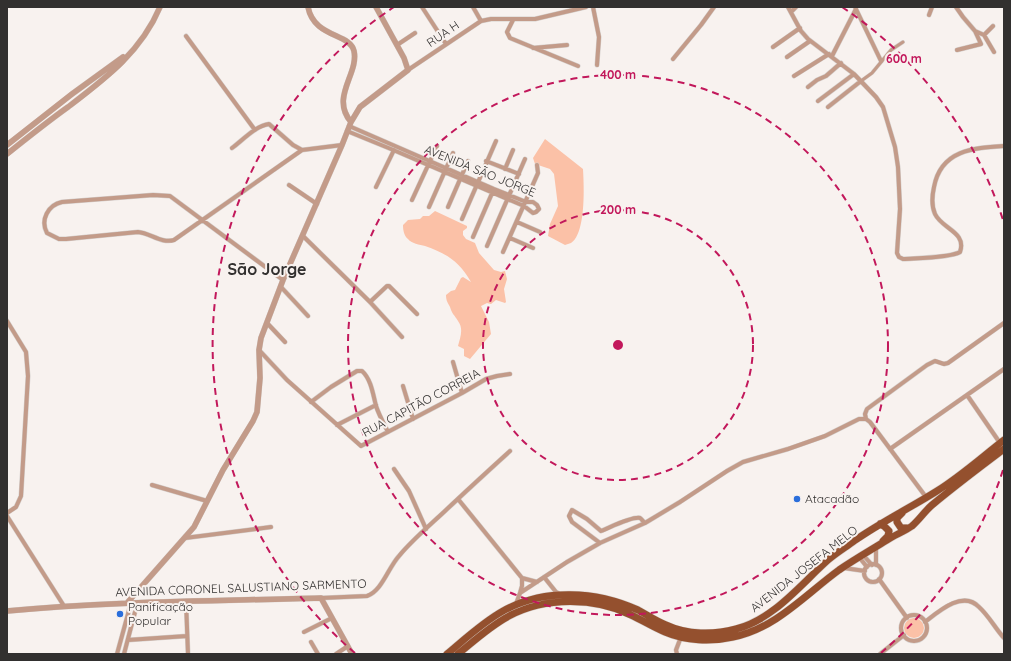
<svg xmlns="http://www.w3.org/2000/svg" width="1011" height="661" font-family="Quicksand,sans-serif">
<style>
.green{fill:#fbc1a7}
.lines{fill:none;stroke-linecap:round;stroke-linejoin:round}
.pedestrian-casing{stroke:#d4cfcc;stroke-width:4}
.minor-casing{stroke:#d4cfcc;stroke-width:5}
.tertiary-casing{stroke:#d4cfcc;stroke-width:6}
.primary-casing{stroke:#d4cfcc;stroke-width:8}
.pedestrian{stroke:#c39b89;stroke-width:3}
.minor{stroke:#c39b89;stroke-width:4}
.tertiary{stroke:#c39b89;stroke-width:5.5}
.primary{stroke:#94502e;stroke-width:7}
.ring{fill:none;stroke:#c2185b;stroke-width:2;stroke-dasharray:7 5}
.poi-dot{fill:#2a6edb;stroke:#f8f2ef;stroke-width:1.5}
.labels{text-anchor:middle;stroke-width:4;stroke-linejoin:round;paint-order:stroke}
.street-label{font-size:12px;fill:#32302f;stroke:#f8f2ef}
.poi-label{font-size:12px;fill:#32302f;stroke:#f8f2ef;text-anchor:start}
.district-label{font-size:16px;font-weight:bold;fill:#32302f;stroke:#f8f2ef}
.centre{fill:#c2185b;stroke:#f8f2ef;stroke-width:2}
.ring-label{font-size:12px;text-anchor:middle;font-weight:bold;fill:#c2185b;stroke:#f8f2ef;stroke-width:4;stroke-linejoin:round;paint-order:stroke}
</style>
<rect width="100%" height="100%" fill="#f8f2ef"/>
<path class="green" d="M545,139L583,169C584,186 586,233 571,243C569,244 567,244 565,245L548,236L550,224L558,206L554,174L550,169L535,164L533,158Z
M435,211L467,226V228L463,231V235L466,239L475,243L479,253L494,270L501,272L505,271L507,279L504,289L506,302L505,303L496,300L491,304L487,303L481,306L489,322L491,334L470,359L464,356V349L458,346C460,338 464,329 458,321C454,314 453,316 450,307C448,303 446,301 446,295L451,291L455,290L461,278L463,277L471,282C459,261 447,254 425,246C420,245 411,243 408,239C404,236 403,230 403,225L408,220L420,219L423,216H429Z
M904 628a10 10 0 1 1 20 0a10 10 0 1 1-20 0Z"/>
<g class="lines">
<g class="pedestrian-casing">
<path id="pedestrian" d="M861,81L872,73L891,50L903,42"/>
</g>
<g class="minor-casing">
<path id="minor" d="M422,7L446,44
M473,7L481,21
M593,7L599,37L597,65
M788,7L801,31L808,39L854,74L876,97L883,107L895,147L898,167L900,209L897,253L899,257L903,259C916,258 950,258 960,252C967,232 942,229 935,214C931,205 932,196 934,187C941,150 973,148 1004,146
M855,7L881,61
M956,7L963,17L975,31L984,35L994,52
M791,12L796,7
M929,15L932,7
M513,20L507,32L510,38L578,66
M984,35L993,26
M186,36L255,130
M397,45L415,33
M773,47L800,28
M533,48L567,45
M957,50L981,44L975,31
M832,56L856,9
M787,57L810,41
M673,59L701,25L714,7
M408,70L481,21L491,19H535L586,7
M794,76L829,54
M808,87L817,80L826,76L841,63
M818,101L854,74
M828,107L861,81
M347,131L391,149L524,206L533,213L536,212L539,209L537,205L533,202H526L494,189L349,126
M232,148C243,140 255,126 269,124L293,145L302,150
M486,161L519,174
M505,169L513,150
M289,185L317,204
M376,187L394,150
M412,200L437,146
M429,207L453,153
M448,207L468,161
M462,219L496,141
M517,222L540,232
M303,236L370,302L402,337
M473,237L493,191
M510,238L533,248
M487,246L525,159
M503,252L538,173L537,165
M283,280L170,196L153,195L62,202C48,205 40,220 47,233L59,239H66L138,232C150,233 162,244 174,240L302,150L342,145
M281,287L308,316
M370,302L387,286H389L417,314
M7,321L26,352L28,376L21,496L16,507L7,513
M267,323L285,342
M259,350L287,380L361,446L462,393L486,379L497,376L510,374
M453,362L462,393
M403,386L413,419
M967,395L1000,443
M311,402L331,387L357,371H362C371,379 373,394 376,406C379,415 384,424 388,432
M866,419L865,414L867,409L927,365L935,361L944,364L948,363L1004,323
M337,425L376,405
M890,449L1004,369
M394,469L409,491L426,529
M152,485L207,501
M458,499L522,578L537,582
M7,516L64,606
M185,538L271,527
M600,543L572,522L569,516L572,510L587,519L601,531C609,528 632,516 640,518C642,519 643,522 645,523
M876,547V565
M863,555L872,565
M859,557L867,567
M864 573a9 9 0 1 1 18 0a9 9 0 1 1-18 0Z
M844,568L865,571
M544,577L556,592L560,594
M879,579L907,618
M520,593L522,586V578
M321,598L367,596C382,591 388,568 399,556C412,540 429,526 445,511C466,491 488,471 510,451
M186,601L188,654
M516,604L520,593L567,562L600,543L645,523L680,502L727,471L743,462L788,449L825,436L859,419H866L870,422L926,497
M901 628a13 13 0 1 1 26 0a13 13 0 1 1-26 0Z
M925,622C939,611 963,590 979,607C989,616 995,628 1004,638
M304,632L332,618
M128,640L187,636
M311,642L318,654
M117,654L131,603
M124,654L135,612
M336,654L348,646
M677,654L676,650L681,637
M880,654L904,635"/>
</g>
<g class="tertiary-casing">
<path id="tertiary" d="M308,7C314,38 350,33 354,51C359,74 330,97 351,122
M7,145L72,94L123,57
M7,154C27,138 47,122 68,107C106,78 141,52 160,7
M127,603L194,527L223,470L253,421L257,412L260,378L259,350L261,338L283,280L342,145L351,122L360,107L408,70L404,58L376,7
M7,611C111,601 216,601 321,598L352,654"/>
</g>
<g class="primary-casing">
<path id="primary" d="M902,513L897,518V522L901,528H907
M880,524L884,526L889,531L888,536L883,541
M447,654C465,639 483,622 503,611C544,588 596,591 638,610C647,615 656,621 666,625C687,635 714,635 736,629C774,619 800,585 828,560C836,553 846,547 854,541C881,522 910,508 937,491C961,476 982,457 1004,440
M458,654C474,641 490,626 509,616C545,597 594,597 631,615C642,620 653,627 665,632C686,641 711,642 733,637C775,629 806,594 839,570C855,559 871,550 887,540C895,535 905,531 912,526C919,520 925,511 932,505C955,486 980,467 1004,449"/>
</g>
<use href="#pedestrian" class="pedestrian"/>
<use href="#minor" class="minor"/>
<use href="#tertiary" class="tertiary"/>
<use href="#primary" class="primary"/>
</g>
<g class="ring">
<circle cx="618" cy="345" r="135"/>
<circle cx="618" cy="345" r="270"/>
<path d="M1003 470A405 405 0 0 1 881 653M355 653A405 405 0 0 1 394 7M842 7A405 405 0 0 1 1003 220"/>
</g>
<g class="poi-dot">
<circle cx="797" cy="499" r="4"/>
<circle cx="120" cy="614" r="4"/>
</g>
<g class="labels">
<g class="street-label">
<text transform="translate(443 34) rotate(-34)" y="4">RUA H</text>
<text transform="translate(480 171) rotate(22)" y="4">AVENIDA SÃO JORGE</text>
<text transform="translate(421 403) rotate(-28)" y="4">RUA CAPITÃO CORREIA</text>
<text transform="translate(804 569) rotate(-38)" y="4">AVENIDA JOSEFA MELO</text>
<text transform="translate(241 588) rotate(-2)" y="4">AVENIDA CORONEL SALUSTIANO SARMENTO</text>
</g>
<g class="poi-label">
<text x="805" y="503">Atacadão</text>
<text x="128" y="611">Panificação<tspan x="128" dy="14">Popular</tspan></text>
</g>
<g class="district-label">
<text x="267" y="275">São Jorge</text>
</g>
</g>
<circle cx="618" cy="345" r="6" class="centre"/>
<g class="ring-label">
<text x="904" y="63">600 m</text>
<text x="618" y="79">400 m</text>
<text x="618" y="214">200 m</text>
</g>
<rect width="1011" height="661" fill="none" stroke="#32302f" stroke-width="16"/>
</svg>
